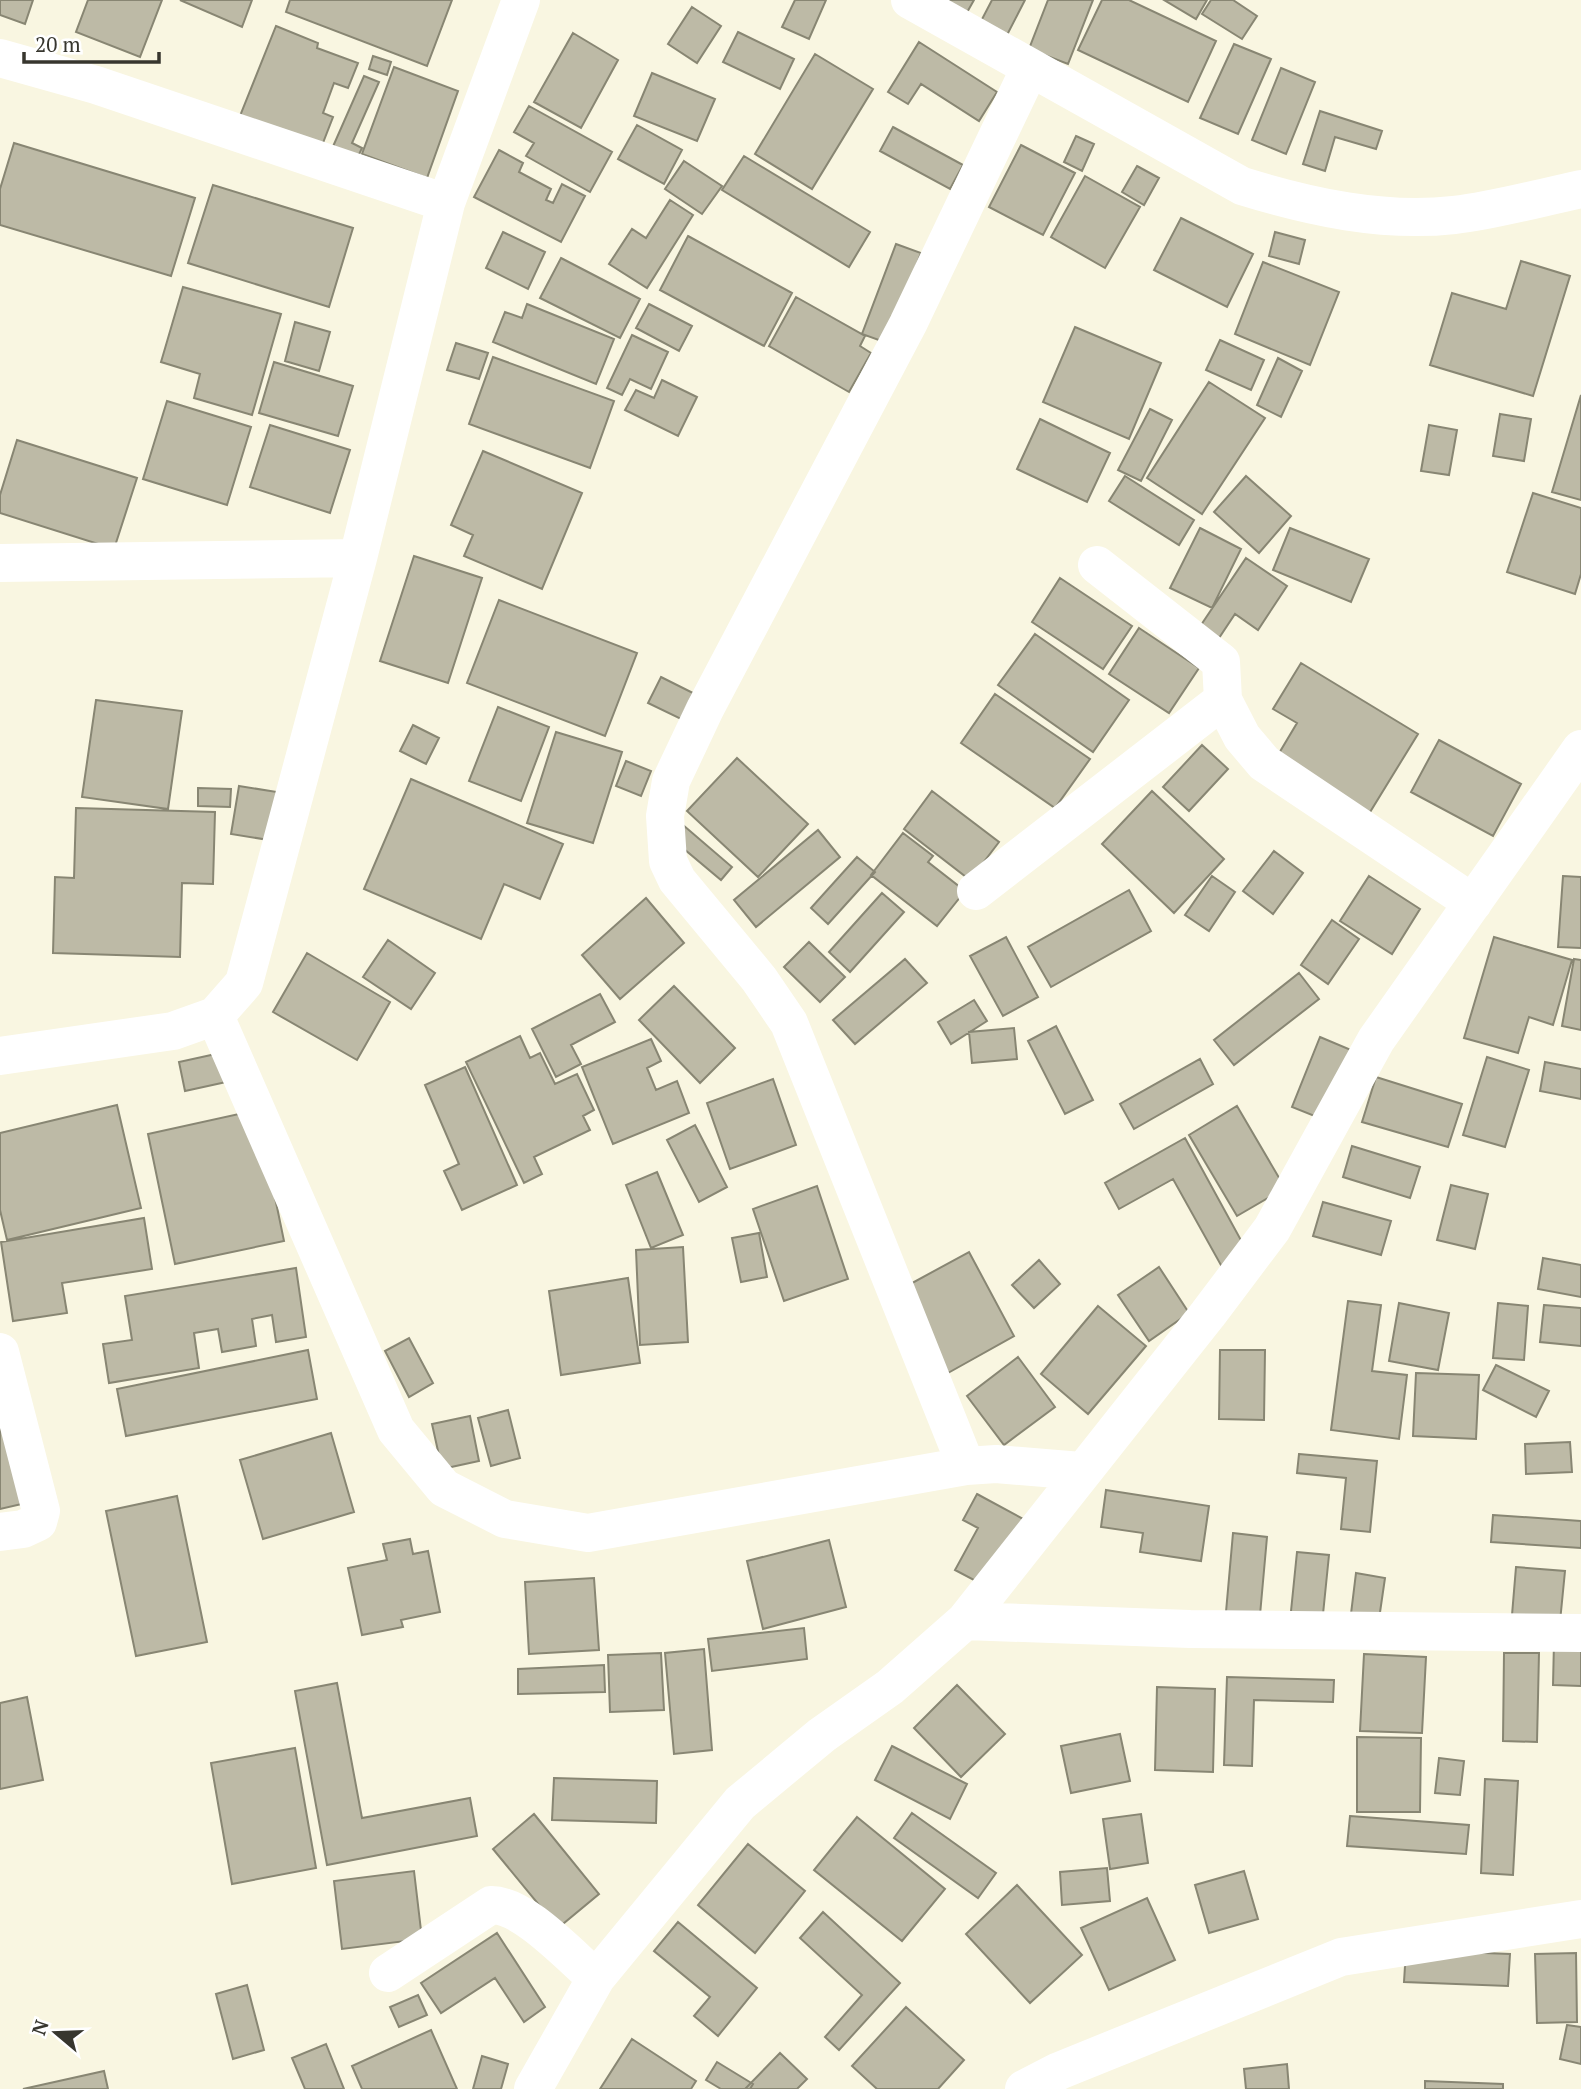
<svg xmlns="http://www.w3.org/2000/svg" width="1581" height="2089" font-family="'PT Serif',serif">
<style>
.building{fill:#bdbaa6;stroke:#888673;stroke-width:2}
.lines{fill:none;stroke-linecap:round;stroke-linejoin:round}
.minor{stroke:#fff;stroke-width:38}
</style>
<rect width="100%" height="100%" fill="#f9f6e1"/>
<path class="building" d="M0,0H33L25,24L0,15Z
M88,0H162L140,57L76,32Z
M180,0H252L242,27Z
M290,0H452L427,66L286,12Z
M795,0H826L809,39L782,27Z
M933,0H974L965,16Z
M992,0H1025L1006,37L980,23Z
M1048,0H1093L1068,64L1029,49Z
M1102,0H1129L1216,41L1188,102L1078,50Z
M1164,0H1207L1196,19Z
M1211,0H1233L1257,16L1242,39L1202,14Z
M692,7L721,26L697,63L668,44Z
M276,26L318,43L317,48L358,63L348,88L334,83L323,113L333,117L321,148L240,116Z
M738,32L794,59L780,89L723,62Z
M573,33L618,60L581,128L534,102Z
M919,42L997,92L979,121L921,84L908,104L888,92Z
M1234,44L1271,59L1238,134L1200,118Z
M815,54L873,89L812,189L755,154Z
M373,56L391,62L387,75L369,69Z
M394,67L458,91L427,178L362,154Z
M1281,68L1315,82L1286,154L1252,140Z
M652,73L715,99L697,141L634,116Z
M364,76L379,82L352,143L362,148L356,161L331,151Z
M529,106L612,152L590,192L526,156L534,143L514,132Z
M1320,111L1382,131L1376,149L1335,137L1325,171L1303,164Z
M637,125L682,150L664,184L618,159Z
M893,127L963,165L950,189L880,151Z
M1076,136L1094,144L1082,171L1064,162Z
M14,143L195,198L171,276L0,225V189Z
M1021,145L1075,173L1043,235L989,207Z
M499,150L523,163L519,172L551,189L546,200L553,203L562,184L585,196L561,242L474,197Z
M744,156L870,232L849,267L722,190Z
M684,161L722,186L702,214L665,189Z
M1137,166L1159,178L1144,205L1122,192Z
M1085,176L1140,207L1105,268L1051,237Z
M213,185L353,228L329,307L188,263Z
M670,200L693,215L647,288L609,264L632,229L646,238Z
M1181,218L1253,254L1227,307L1154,270Z
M503,232L545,252L528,289L486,268Z
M1275,232L1305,240L1299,264L1269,256Z
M688,236L792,293L764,346L660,290Z
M896,244L921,253L887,343L862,334Z
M561,258L640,299L620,338L540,298Z
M1521,261L1570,276L1533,396L1430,365L1452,293L1506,309Z
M1263,262L1339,292L1310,365L1235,334Z
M183,287L281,314L252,415L194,398L200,374L161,362Z
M796,297L865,336L860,346L871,353L849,392L769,346Z
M527,304L614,339L596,384L493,342L505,312L522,318Z
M649,304L692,326L679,351L636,328Z
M295,322L330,332L319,371L285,361Z
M1075,327L1161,363L1129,439L1043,402Z
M632,335L668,352L651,389L630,379L622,395L607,388Z
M1220,340L1264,360L1251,390L1206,370Z
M456,343L488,353L479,379L447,370Z
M493,357L614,401L590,468L469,424Z
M1278,358L1302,371L1281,417L1257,405Z
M274,362L353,386L338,436L259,413Z
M662,380L697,397L678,436L625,410L636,390L654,398Z
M1209,382L1265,418L1202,514L1147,478Z
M1581,395V500L1552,492Z
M167,401L251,427L227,505L143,479Z
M1150,409L1172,420L1141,481L1118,470Z
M1500,414L1531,419L1524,461L1493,456Z
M1040,419L1110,453L1087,502L1017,469Z
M270,425L350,450L330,513L250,487Z
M1429,425L1457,430L1449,475L1421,471Z
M17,440L137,478L114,549L0,513V495Z
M483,451L582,493L542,589L464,556L473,535L451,525Z
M1125,476L1194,520L1179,545L1109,501Z
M1246,476L1291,516L1259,553L1214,512Z
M1533,493L1581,508V574L1575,594L1507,572Z
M1200,528L1241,549L1212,608L1170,588Z
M1290,528L1369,559L1351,602L1273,570Z
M414,556L482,578L448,683L380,661Z
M1246,558L1287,586L1258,630L1235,614L1215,644L1197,631Z
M1060,578L1132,626L1103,669L1032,622Z
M499,600L637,653L605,736L467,683Z
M1139,628L1199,668L1169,713L1109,674Z
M1035,634L1129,700L1093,752L998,685Z
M1301,663L1418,734L1367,817L1275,760L1297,723L1273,709Z
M661,677L693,693L681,719L648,703Z
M995,694L1090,759L1055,808L961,743Z
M96,700L182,711L168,809L82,797Z
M498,707L549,727L521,801L469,781Z
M413,725L439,738L426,764L400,751Z
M556,732L622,752L593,843L527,823Z
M1439,740L1521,784L1493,836L1411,792Z
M1202,745L1228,769L1189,811L1163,787Z
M737,758L808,824L758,877L687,811Z
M626,761L651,771L641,796L616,786Z
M411,779L563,844L540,899L504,884L481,939L364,889Z
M239,786L277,792L269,840L231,834Z
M198,788L231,789L230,807L198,806Z
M932,791L999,842L970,880L904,829Z
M1152,791L1224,859L1174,913L1102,844Z
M76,808L215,812L213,884L182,883L180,957L53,953L55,877L74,878Z
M676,819L732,867L721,880L665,833Z
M818,830L840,857L756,927L734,900Z
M903,833L933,856L928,862L965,891L937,926L871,875Z
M1274,851L1303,873L1273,914L1243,891Z
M857,857L875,872L828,924L811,908Z
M1212,876L1235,892L1209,931L1185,915Z
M1369,876L1420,909L1392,954L1340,921Z
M1563,876L1581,877V948L1558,947Z
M1129,890L1151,931L1051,987L1028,947Z
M882,893L904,912L850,972L829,952Z
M646,898L684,943L620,999L582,955Z
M1332,920L1359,939L1328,984L1301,965Z
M1006,937L1038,997L1003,1016L970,956Z
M1494,937L1572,960L1553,1025L1529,1017L1518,1053L1464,1038Z
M388,940L435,973L411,1009L363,977Z
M809,942L845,977L820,1002L784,967Z
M307,953L390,1002L357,1060L273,1012Z
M905,959L927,983L855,1044L833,1020Z
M1574,959L1581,960V1030L1562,1026Z
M1299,973L1319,999L1234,1065L1214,1040Z
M674,986L735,1048L700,1083L639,1020Z
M600,994L615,1022L571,1045L581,1064L556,1077L532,1029Z
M974,1000L987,1021L951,1044L938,1022Z
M1056,1026L1093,1100L1065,1114L1028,1041Z
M1014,1028L1017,1059L972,1063L969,1032Z
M520,1036L530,1058L540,1053L555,1084L577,1074L594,1110L583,1116L590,1130L534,1157L542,1174L524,1183L466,1062Z
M1320,1037L1351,1050L1322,1119L1292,1107Z
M651,1039L661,1061L647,1068L656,1090L677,1081L689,1113L613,1144L582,1067Z
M234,1050L240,1079L185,1091L179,1062Z
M1487,1057L1529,1070L1505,1147L1463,1135Z
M1200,1059L1213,1084L1134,1129L1120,1104Z
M1545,1062L1581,1069V1099L1540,1091Z
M465,1067L517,1185L462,1210L444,1171L459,1164L425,1085Z
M1376,1077L1462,1104L1448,1147L1362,1122Z
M773,1079L796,1145L730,1169L707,1103Z
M117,1105L141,1208L7,1240L0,1210V1133Z
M1237,1106L1285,1188L1237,1216L1189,1135Z
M257,1110L284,1241L175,1264L148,1134Z
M695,1125L727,1187L699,1202L667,1140Z
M1185,1138L1248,1253L1222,1267L1173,1179L1119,1209L1105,1183Z
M1352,1146L1420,1167L1410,1198L1343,1177Z
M657,1172L683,1235L651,1248L626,1185Z
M1451,1185L1488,1194L1475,1249L1437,1240Z
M817,1186L848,1279L784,1301L753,1209Z
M1323,1202L1391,1221L1381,1255L1313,1236Z
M144,1218L152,1269L62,1283L67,1313L13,1321L1,1242Z
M759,1233L767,1277L741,1282L732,1238Z
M683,1247L688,1342L640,1345L636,1250Z
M969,1252L1014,1336L948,1373L903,1288Z
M1543,1258L1581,1265V1297L1538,1289Z
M1039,1260L1060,1284L1034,1308L1012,1285Z
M1159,1267L1189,1313L1149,1341L1118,1295Z
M296,1268L306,1337L276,1342L272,1315L252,1319L256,1346L222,1352L218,1329L194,1333L199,1368L109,1383L103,1344L132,1340L125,1296Z
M628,1278L640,1363L561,1375L549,1291Z
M1348,1301L1381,1305L1372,1371L1407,1375L1399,1439L1331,1430Z
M1399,1303L1449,1313L1438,1370L1389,1361Z
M1498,1303L1528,1306L1524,1360L1493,1358Z
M1544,1305L1581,1308V1346L1540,1342Z
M1098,1306L1146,1346L1088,1414L1041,1374Z
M409,1338L433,1383L409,1397L385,1351Z
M308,1350L317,1399L126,1436L117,1389Z
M1220,1350H1265L1264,1420L1219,1419Z
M1018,1357L1055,1407L1004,1445L967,1396Z
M1496,1365L1549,1391L1536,1417L1483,1390Z
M1416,1373L1479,1375L1476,1439L1413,1436Z
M508,1410L520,1458L491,1466L478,1418Z
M470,1416L479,1461L442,1469L432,1424Z
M0,1420L26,1503L0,1509Z
M331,1433L354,1512L263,1539L240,1460Z
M1570,1442L1572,1472L1526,1474L1525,1444Z
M1299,1454L1377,1461L1370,1532L1341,1529L1346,1478L1297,1473Z
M1106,1490L1209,1506L1201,1561L1140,1552L1143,1533L1101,1527Z
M977,1494L1025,1520L989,1588L955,1570L978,1528L963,1520Z
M177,1496L207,1642L136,1656L106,1511Z
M1493,1515L1581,1521V1548L1491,1542Z
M1233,1533L1267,1537L1260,1615L1226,1612Z
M410,1539L413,1554L428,1551L440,1612L401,1620L403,1627L362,1635L348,1568L387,1560L383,1544Z
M829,1540L846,1607L763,1629L747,1561Z
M1297,1552L1329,1555L1322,1624L1290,1621Z
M1516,1567L1565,1571L1559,1632L1511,1627Z
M1356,1573L1385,1578L1378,1626L1350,1622Z
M594,1578L599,1650L529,1654L525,1582Z
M804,1628L807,1659L712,1671L708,1639Z
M1554,1642L1581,1643V1686L1553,1685Z
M704,1649L712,1750L674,1754L665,1653Z
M661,1653L664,1710L610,1712L608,1655Z
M1504,1653H1539L1537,1742L1503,1741Z
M1364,1654L1426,1657L1422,1733L1360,1731Z
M604,1665L605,1692L518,1694V1669Z
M1227,1677L1334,1680L1333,1702L1254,1700L1252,1766L1224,1765Z
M337,1683L362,1818L470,1798L477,1836L327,1865L295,1691Z
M957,1685L1005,1734L961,1777L914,1728Z
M1157,1687L1215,1689L1213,1772L1155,1770Z
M27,1697L43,1780L0,1789V1703Z
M1120,1734L1130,1781L1071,1793L1061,1746Z
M1357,1737L1421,1738L1420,1812H1357Z
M892,1746L967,1784L950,1819L875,1780Z
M295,1748L316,1868L232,1884L211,1763Z
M1439,1758L1464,1761L1460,1795L1435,1793Z
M554,1778L657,1781L656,1823L552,1820Z
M1485,1779L1518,1781L1513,1875L1481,1873Z
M912,1813L996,1873L978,1898L894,1838Z
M534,1814L599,1894L558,1928L493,1849Z
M1141,1814L1148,1863L1110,1869L1103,1819Z
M1350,1816L1469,1825L1466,1854L1347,1846Z
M857,1817L945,1889L902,1941L814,1870Z
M748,1844L805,1891L755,1953L698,1905Z
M1107,1868L1110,1901L1062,1905L1060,1872Z
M414,1871L422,1939L342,1949L334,1881Z
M1244,1871L1258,1919L1209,1933L1195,1885Z
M1017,1885L1082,1955L1030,2003L966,1934Z
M1147,1898L1175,1960L1109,1990L1081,1928Z
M823,1912L900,1983L839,2050L825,2037L862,1995L800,1938Z
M678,1922L757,1988L718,2036L694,2016L710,1997L654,1951Z
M497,1933L545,2007L524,2022L495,1978L441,2013L421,1983Z
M1406,1950L1510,1954L1508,1986L1404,1982Z
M1576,1953L1577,2022L1537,2023L1535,1954Z
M247,1985L264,2050L233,2059L216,1994Z
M418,1995L427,2015L399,2027L390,2007Z
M906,2007L964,2060L938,2089H877L852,2066Z
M1567,2025L1581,2027V2064L1560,2059Z
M431,2030L457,2089H362L352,2066Z
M632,2039L696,2081L691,2089H600Z
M326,2044L344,2089H305L292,2058Z
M780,2053L807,2079L797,2089H745Z
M482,2056L508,2064L501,2089H473Z
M717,2062L753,2084L750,2089H721L706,2080Z
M1287,2064L1289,2089H1246L1244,2069Z
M104,2071L108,2089H23Z
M1425,2081L1503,2084V2089H1425Z"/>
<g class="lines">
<path class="minor" d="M910,0L1242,186C1310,207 1383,223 1454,215C1497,210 1539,198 1581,189
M0,58L96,85L446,203
M0,563L358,558
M1097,565L1221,662L1223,700L1242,737L1264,763L1473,903
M976,891L1223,700
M215,1016L396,1430L444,1488L505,1519L588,1533L966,1466L996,1464L1081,1471
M0,1056L173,1031L215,1016L244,983L358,558L446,203L521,0
M0,1352L41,1511L38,1522L23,1529L0,1532
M966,1466L789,1023L759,979L677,880L668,861L665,816L671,781L705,709L908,324L1030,68
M965,1621L1190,1629L1581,1633
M388,1973L491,1905C523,1904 571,1957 596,1978
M533,2089L596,1978L740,1803L822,1735L890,1687L965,1621L1208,1314L1272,1229L1376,1040L1581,749
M1024,2089L1059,2071L1341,1957L1581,1919"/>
</g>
<g transform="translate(56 2033) rotate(289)" stroke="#ffffff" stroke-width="5" paint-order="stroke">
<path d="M0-5L12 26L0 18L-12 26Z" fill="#37362e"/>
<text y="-10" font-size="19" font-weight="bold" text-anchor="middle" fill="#37362e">N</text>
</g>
<path d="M24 52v10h135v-10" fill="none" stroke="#37362e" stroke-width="3.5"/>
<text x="35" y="52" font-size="21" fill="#37362e" stroke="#ffffff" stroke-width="5" paint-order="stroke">20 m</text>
</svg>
